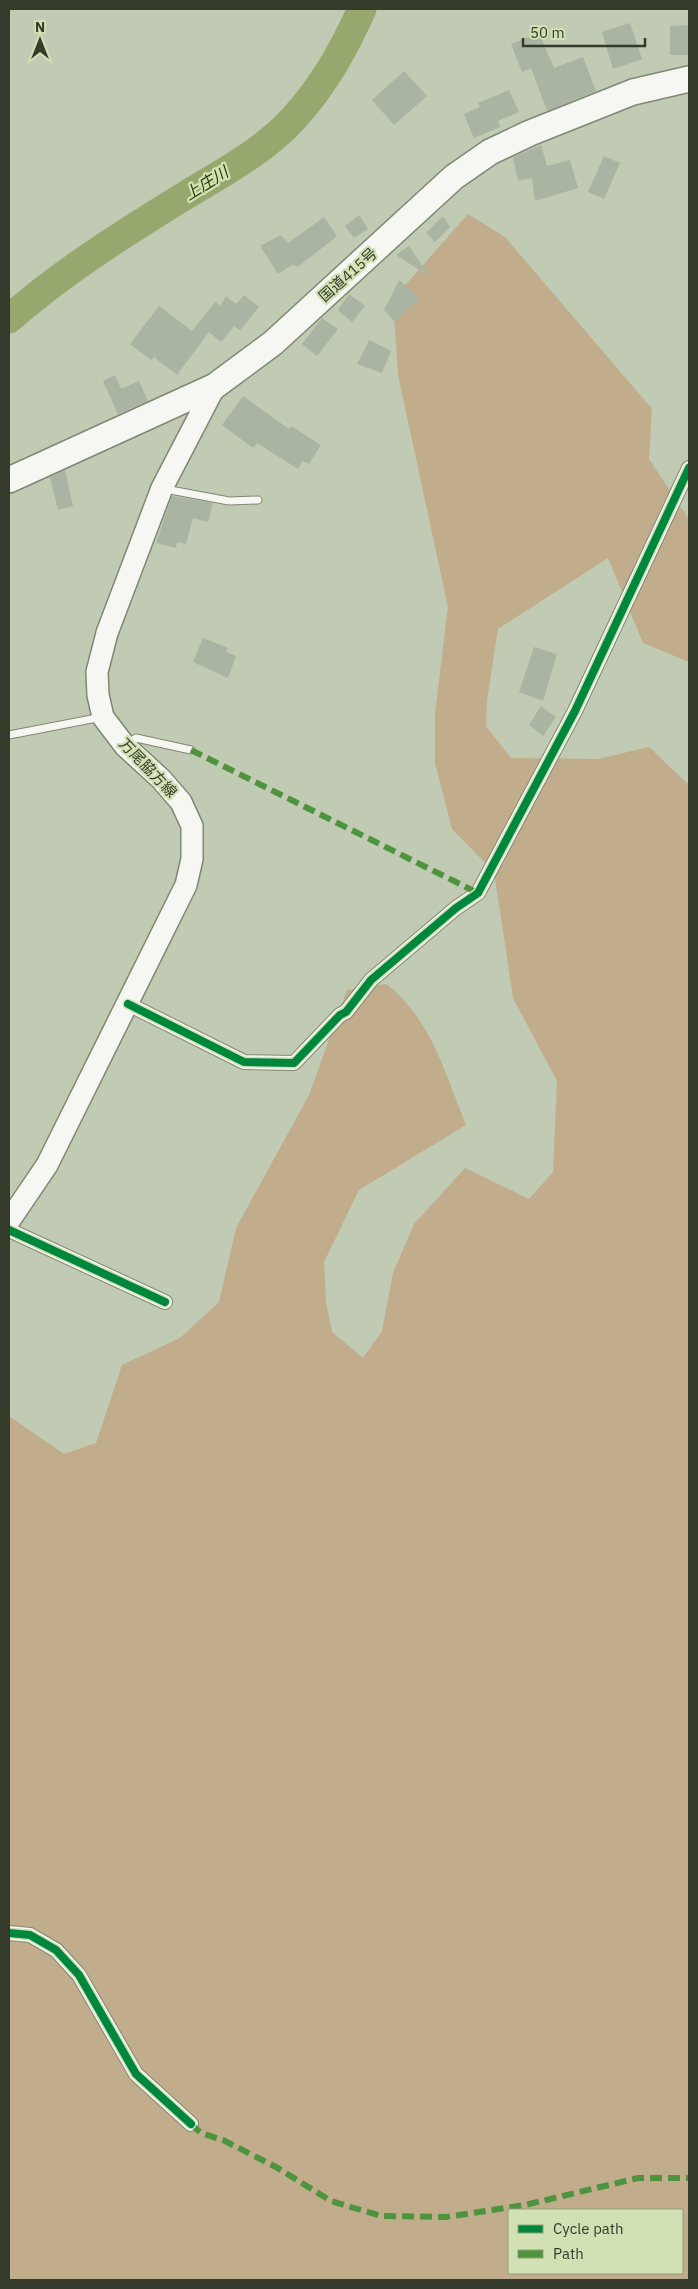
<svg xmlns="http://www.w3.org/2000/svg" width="698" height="2289" font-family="'IBM Plex Sans','Noto Sans JP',sans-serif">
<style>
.green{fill:#c1ad8c;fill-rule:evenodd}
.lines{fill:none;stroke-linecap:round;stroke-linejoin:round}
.river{stroke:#96a86d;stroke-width:29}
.building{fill:#a9b4a2}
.lane-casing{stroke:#808774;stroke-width:9}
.street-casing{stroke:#808774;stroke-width:16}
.primary-casing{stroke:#808774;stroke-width:24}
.highway-casing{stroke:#808774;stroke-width:28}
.lane{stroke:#f6f7f3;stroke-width:7}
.street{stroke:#f6f7f3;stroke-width:14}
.primary{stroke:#f6f7f3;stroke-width:21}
.highway{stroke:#f6f7f3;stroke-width:25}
.quiet{stroke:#4e933e;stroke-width:6;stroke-dasharray:12 6;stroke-linecap:butt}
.cycleway-casing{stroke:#d1e1b4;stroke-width:11}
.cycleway{stroke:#00873e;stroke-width:8}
.labels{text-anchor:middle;stroke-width:4.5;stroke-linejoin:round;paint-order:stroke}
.street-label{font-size:15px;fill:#353b2a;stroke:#d1e1b4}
.water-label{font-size:16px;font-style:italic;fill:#2a3900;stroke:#d1e1b4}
</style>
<rect width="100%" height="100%" fill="#c1cab2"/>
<path class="green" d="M468,214L505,237L652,409L649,459L689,519V662L643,643L608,558L498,629L487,700L486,726L511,758L598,759L649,747L689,785V2280H9V1416L64,1454L96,1443L122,1365L180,1338L219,1302L236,1228L309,1095L347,990L386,984C431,1018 446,1076 466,1125L359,1190L324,1262L326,1302L332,1332L363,1358L382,1331L393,1273L414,1224L465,1168L529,1199L553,1172L557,1081L513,998L494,872L452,829L435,763V713L448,607L398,375L393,299ZM509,2210H682V2273H509Z"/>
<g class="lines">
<path class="river" d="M9,319C63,271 125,233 186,195C224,172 264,151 294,118C324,85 344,49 362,9"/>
</g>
<path class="building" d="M630,23L642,59L613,69L602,32Z
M689,25V55H670V26Z
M539,33L554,68L583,57L596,91L547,111L531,68L522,72L511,44Z
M404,71L427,96L394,125L372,100Z
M509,90L519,112L498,121L500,127L474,138L464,114L480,107L478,103Z
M541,145L547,166L570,160L578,188L535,201L532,178L518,181L513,157Z
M604,156L620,163L604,199L588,192Z
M359,215L368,229L354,238L345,226Z
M443,216L450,227L435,242L426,233Z
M324,217L337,236L298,267L292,265L278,274L260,246L281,235L288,243Z
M409,246L429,276L396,255Z
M399,280L419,298L395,322L384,310Z
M349,294L365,306L352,322L338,310Z
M244,295L259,307L240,330L234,326L221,342L209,332L177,375L154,357L151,360L130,344L159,306L192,331L216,301L220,306L226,296L236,304Z
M322,318L338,329L317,356L302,344Z
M369,340L391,351L382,373L357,364Z
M115,375L121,389L139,381L148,401L118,414L103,381Z
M243,396L289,429L291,426L321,445L309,464L303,461L298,469L257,443L253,448L222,425Z
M65,470L73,506L58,510L50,477Z
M172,496L213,503L208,522L193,518L186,544L177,542L176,548L156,543Z
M203,638L228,648L226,652L236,656L228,678L193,662Z
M534,647L557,654L543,701L519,692Z
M541,706L556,717L543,736L529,725Z"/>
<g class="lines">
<g class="lane-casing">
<path id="lane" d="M165,489L229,501L258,500
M9,735L102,717
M127,744L136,738L191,750"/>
</g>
<g class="street-casing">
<path id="street" d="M128,1004L244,1062L294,1063L340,1015L346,1012L371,980L456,908L478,893L575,711L689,468
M9,1230L165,1302
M9,1933L30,1935L56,1950L79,1975L136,2074L191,2124"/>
</g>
<g class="primary-casing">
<path id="primary" d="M9,1221L47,1165L186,885L192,859V826L181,802L161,779L125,746L103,717L98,695L97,672L107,633L162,488L215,386"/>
</g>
<g class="highway-casing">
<path id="highway" d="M9,480L215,386L273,343L454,177L490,152L530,133L633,92L689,79"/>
</g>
<use href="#lane" class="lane"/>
<use href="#street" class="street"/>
<use href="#primary" class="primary"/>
<use href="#highway" class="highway"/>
<path class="quiet" d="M191,750L478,893
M191,2124L201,2133L223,2140L276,2167L331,2201L381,2216L446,2217L525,2205L638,2178H689"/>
<g class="cycleway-casing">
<path id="cycleway" d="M128,1004L244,1062L294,1063L340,1015L346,1012L371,980L456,908L478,893L575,711L689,468
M9,1230L165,1302
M9,1933L30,1935L56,1950L79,1975L136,2074L191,2124"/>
</g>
<use href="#cycleway" class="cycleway"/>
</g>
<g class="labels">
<g class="street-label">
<text transform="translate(348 275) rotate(-42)" y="5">国道415号</text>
<text transform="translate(148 768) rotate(46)" y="5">万尾脇方線</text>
</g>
<g class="water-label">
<text transform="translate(206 183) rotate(-32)" y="6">上庄川</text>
</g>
</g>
<rect width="698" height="2289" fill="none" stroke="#353b2a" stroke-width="20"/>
<rect x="508" y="2209" width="175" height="65" fill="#d1e1b4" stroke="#939f7d"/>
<rect x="518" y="2225" width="25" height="8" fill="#00873e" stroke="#939f7d"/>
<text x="553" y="2234" font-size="15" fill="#353b2a">Cycle path</text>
<rect x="518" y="2250" width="25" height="8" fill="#4e933e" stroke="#939f7d"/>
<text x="553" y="2259" font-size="15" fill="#353b2a">Path</text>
<g transform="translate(40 40)" stroke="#d1e1b4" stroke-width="4" paint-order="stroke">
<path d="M0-4L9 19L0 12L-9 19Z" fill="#353b2a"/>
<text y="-8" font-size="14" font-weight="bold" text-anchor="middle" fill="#353b2a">N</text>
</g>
<path d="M523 38v8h122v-8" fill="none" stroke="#353b2a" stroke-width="2.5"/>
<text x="530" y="38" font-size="15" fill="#353b2a" stroke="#d1e1b4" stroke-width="4" paint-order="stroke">50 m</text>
</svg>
